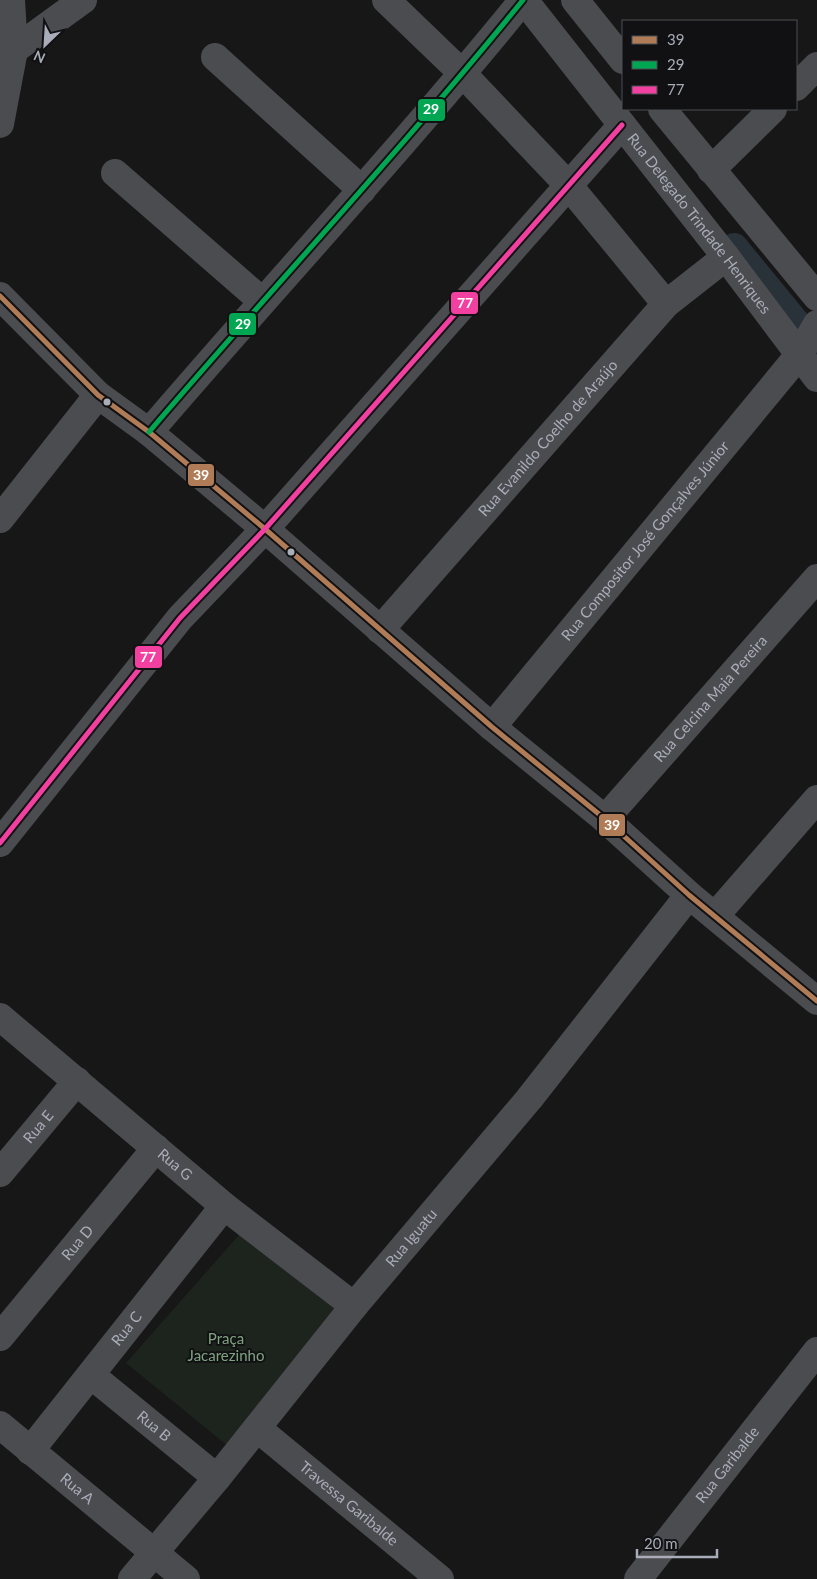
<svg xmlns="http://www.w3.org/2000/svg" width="817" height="1579" font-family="Lato,sans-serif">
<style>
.green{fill:#1d241e}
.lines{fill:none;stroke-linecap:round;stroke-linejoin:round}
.canal{stroke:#2a3239;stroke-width:28}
.minor{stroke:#4b4c50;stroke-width:28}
.bus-1-casing{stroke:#111113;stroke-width:9}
.bus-2-casing{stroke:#111113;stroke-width:9}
.bus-3-casing{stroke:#111113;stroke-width:9}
.bus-1{stroke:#b07c57;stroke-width:5}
.bus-2{stroke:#00a651;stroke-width:5}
.bus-3{stroke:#f240a1;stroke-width:5}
.bus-dot{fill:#a8adb8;stroke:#111113;stroke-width:2}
.labels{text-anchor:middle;stroke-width:4;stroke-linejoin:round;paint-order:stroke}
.street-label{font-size:15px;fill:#a8adb8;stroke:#111113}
.park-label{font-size:15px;fill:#7fa381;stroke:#111113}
.line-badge{stroke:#111113;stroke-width:2}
.badge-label{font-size:14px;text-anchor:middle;font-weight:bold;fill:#fff}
</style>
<rect width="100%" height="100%" fill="#171717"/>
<path class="green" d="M246,1227L344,1308L228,1446L126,1363Z"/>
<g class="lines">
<path class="canal" d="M734,247L817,348"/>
<g class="minor">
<path d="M386,0L463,74L569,186L666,304"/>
<path id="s1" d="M524,0L726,257L817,378"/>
<path d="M575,0L623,60"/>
<path d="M14,50L83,0"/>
<path d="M215,57L362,190"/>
<path d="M796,87L817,66"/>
<path d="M662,109L817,297"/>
<path d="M0,124L14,50L11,0"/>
<path d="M711,170L773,109"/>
<path d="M115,173L262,301"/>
<path d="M0,296L98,395L149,432L265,529L492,727L605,819L689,895L817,1001"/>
<path d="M149,432C273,287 403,148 523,0"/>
<path d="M0,519L98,395"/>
<path id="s2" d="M380,630L666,304L726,257"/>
<path id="s3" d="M492,727L799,355L817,324"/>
<path id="s4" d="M605,819L817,578"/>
<path d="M0,843L180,618L265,529L622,125"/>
<path d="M715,916L817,799"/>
<path id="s5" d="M0,1017L224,1206L354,1306"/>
<path id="s6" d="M0,1173L77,1081"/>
<path id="s7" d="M0,1337L156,1148"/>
<path id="s8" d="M91,1375L217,1478"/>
<path id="s9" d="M0,1425L186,1579"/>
<path id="s10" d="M257,1428L440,1579"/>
<path id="s11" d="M30,1451L224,1206"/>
<path id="s12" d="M132,1579L217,1478L354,1306L529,1099L689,895"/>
<path id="s13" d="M638,1579L817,1351"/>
</g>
<g class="bus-1-casing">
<path id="bus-1" d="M0,296L98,395L149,432L265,529L492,727L605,819L689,895L817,1001"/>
</g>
<g class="bus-2-casing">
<path id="bus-2" d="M149,432C273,287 403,148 523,0"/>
</g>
<g class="bus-3-casing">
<path id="bus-3" d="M0,843L180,618L265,529L622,125"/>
</g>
<use href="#bus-1" class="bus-1"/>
<use href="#bus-2" class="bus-2"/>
<use href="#bus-3" class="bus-3"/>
</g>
<g class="bus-dot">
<circle cx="107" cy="402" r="4.5"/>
<circle cx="291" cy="552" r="4.5"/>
</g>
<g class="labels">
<g class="street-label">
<text dy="5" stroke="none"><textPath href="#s1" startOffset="284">Rua Delegado Trindade Henriques</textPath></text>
<text dy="5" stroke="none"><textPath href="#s2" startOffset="255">Rua Evanildo Coelho de Araújo</textPath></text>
<text dy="5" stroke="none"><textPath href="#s3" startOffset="241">Rua Compositor José Gonçalves Júnior</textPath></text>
<text dy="5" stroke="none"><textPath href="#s4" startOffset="160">Rua Celcina Maia Pereira</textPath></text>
<text dy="5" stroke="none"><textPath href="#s6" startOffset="60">Rua E</textPath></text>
<text dy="5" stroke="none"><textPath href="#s5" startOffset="229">Rua G</textPath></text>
<text dy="5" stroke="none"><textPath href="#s12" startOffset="441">Rua Iguatu</textPath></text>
<text dy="5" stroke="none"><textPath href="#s7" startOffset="122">Rua D</textPath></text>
<text dy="5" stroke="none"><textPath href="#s11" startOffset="156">Rua C</textPath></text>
<text dy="5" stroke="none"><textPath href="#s8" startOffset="81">Rua B</textPath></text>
<text dy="5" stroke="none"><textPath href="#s13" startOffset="145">Rua Garibalde</textPath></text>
<text dy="5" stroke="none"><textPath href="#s9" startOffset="100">Rua A</textPath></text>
<text dy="5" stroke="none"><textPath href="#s10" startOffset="119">Travessa Garibalde</textPath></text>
</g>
<g class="park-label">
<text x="226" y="1344">Praça<tspan x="226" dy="17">Jacarezinho</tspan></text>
</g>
</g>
<g class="line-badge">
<rect x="417" y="98" width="29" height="24" rx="5" fill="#00a651"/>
<rect x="450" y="291" width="29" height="24" rx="5" fill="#f240a1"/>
<rect x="228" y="312" width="29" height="24" rx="5" fill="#00a651"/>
<rect x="187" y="463" width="28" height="24" rx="5" fill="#b07c57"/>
<rect x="134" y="645" width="29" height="24" rx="5" fill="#f240a1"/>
<rect x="598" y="813" width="28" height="24" rx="5" fill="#b07c57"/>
</g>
<g class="badge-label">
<text x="431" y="114">29</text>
<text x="465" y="308">77</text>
<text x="243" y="329">29</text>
<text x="201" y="480">39</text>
<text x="148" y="662">77</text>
<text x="612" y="830">39</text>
</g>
<rect x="622" y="20" width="175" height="90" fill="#111113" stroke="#4d4f55"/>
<rect x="632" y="36" width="25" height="8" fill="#b07c57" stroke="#4d4f55"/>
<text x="667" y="45" font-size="15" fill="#a8adb8">39</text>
<rect x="632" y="61" width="25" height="8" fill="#00a651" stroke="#4d4f55"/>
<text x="667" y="70" font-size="15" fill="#a8adb8">29</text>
<rect x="632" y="86" width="25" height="8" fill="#f240a1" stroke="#4d4f55"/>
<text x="667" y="95" font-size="15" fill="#a8adb8">77</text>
<g transform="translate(45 45) rotate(205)" stroke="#111113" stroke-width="4" paint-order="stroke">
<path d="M0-4L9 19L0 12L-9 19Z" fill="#a8adb8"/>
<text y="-8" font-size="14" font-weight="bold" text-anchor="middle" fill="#a8adb8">N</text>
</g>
<path d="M637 1549v8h80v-8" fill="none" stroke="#a8adb8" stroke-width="2.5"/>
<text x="644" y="1549" font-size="15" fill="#a8adb8" stroke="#111113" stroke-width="4" paint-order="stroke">20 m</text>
</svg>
